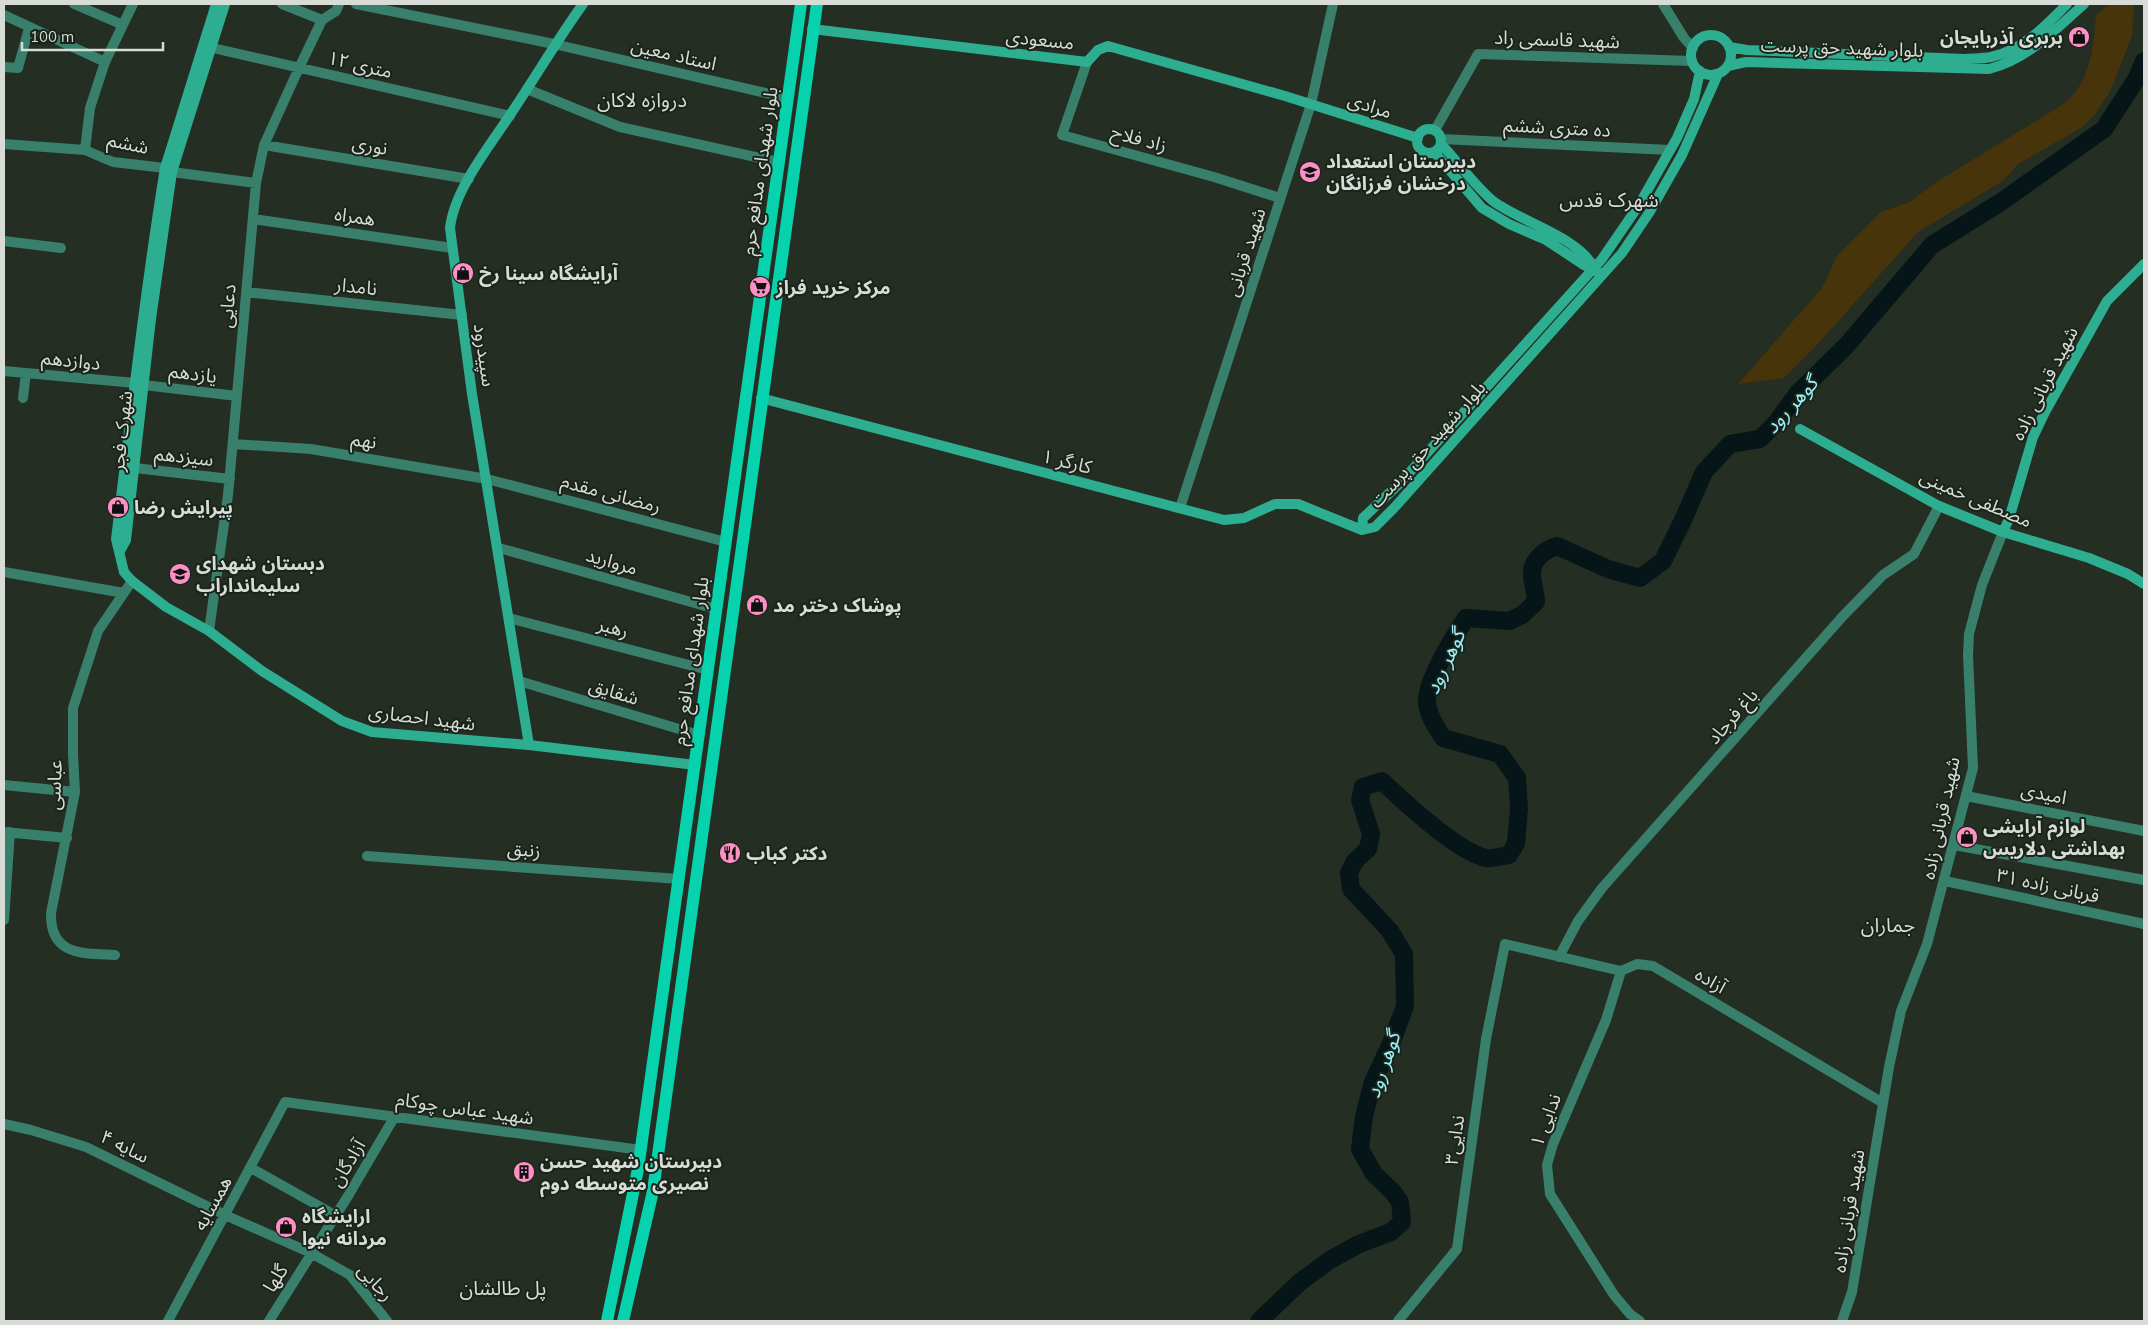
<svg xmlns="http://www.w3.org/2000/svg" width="2148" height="1325" font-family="Mulish,'Noto Sans Arabic',sans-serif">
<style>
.green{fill:#48340a}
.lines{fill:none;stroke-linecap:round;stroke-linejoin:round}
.river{stroke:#061618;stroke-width:18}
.street{stroke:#387f6c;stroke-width:10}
.secondary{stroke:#2dae91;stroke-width:10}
.primary{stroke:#06d2ad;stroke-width:12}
.labels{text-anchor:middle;stroke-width:4;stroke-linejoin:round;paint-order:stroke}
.poi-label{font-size:19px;font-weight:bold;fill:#d7ddd6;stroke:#1a241a;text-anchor:start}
.street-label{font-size:19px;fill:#d7ddd6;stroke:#1a241a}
.neighbourhood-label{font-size:20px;fill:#d7ddd6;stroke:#1a241a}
.water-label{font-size:20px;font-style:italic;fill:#98f1fa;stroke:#1a241a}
</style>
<rect width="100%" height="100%" fill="#242e23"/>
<path class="green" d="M2110,4H2134L2132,36L2110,92L2095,114L2082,127L2018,164L2004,180L1918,232L1816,346L1784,378L1738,384L1822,288L1837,256L1881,212L1910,202L1935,183L2062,105C2067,100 2073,96 2076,91C2092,70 2094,40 2096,15Z"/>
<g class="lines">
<path class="river" d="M1259,1321L1300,1282L1330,1260L1359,1244L1391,1232L1402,1222L1400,1202L1392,1191L1374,1174L1360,1149L1364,1116L1373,1082L1392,1041L1405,1006L1404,954L1390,931L1351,889L1349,873L1355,861L1368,849L1371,834L1360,800L1363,787L1382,781C1404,802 1458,852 1486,858C1493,859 1502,856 1509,855L1516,843L1519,808L1517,778L1500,754L1443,738C1436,727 1428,715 1427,702C1425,683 1455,635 1466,618L1509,621L1522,615L1536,602C1536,592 1532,584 1532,574C1531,560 1546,549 1557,546L1608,569L1640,578L1663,561L1683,520L1704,472L1730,444L1760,439L1776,423L1798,393L1846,346L1932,245L2001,202L2104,129L2137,78L2144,61"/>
<path class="street" d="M74,4L123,25
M282,4L322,20
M356,4L554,44L787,98
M1663,4L1684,38L1693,48
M4,15L105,62
M204,46L510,116
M1087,62L1062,135L1214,177L1280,198
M4,67L18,68L29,28
M527,89L620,127L778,162
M1435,130L1478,54L1692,61
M1441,139L1670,150
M4,144L85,150L113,162L165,168
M264,145L469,179
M85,150L90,108L105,62L133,4
M172,172L256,183
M253,219L452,248
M4,241L61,248
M246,292L462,315
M4,371L135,383
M144,385L237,396
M23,398L26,373
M233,444L311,449L487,479L726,542
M135,468L230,479
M1180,508L1311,104L1333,4
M499,548L716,609
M4,572L124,593
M509,618L708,670
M209,631L228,495L256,183L264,145L299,68L322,20L336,11L339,4
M519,681L699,735
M4,785L75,792
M1966,796L2144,831
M4,832L67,838
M1954,845L2144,880
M367,856L679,879
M1945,881L2144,924
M4,920L10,832
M115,955C82,953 50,956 51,913L75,792L73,755V708L98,631L132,581
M1559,957L1578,921L1602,888L1843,616L1883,575L1914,554L1939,506
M1621,971L1606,1020L1553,1144L1547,1165L1550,1194L1614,1295L1630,1314L1640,1321
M4,1124L31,1130L86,1147L225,1215L311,1253L350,1275L387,1321
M251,1168L335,1215
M168,1321L285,1102L641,1150
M269,1321L348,1196L395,1116
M1398,1321L1457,1249L1486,1039L1505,944L1621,971L1637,964L1653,966L1883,1103
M1842,1321L1852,1292L1889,1067L1901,1011L1927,944L1973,768L1968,655L1969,634L1982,585L2003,532"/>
<path class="secondary" d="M216,4L165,168C145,291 131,415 116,539L124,572L132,581L166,607L209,631L262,671L342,721L372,732L529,745L695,765
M812,29L1087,62L1098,50L1108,46L1285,96L1418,138
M1691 55a20 20 0 1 1 40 0a20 20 0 1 1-40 0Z
M1729,47L1747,50L1964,59C1972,58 1982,59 1991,57C2021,51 2046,26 2067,4
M1728,66L1746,62L1989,69C2028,59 2055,30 2084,4
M1417 141a12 12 0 1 1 24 0a12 12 0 1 1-24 0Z
M1441,144C1458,162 1474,185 1493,201C1521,222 1579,237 1594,268
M1434,152L1482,208L1509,224L1546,240L1584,265L1598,272
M761,398L1224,520L1244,518L1275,504H1298L1362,530
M1800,429L1939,506L2003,532L2089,558L2128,574L2144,584
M1362,530L1375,527L1394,508L1622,253L1649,213L1682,155L1718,74
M1362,530L1363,518L1400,483L1602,259L1639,205L1677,138L1694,99L1700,71
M2003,532L2009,519L2033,437L2045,412L2107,301L2144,264
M120,551L126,540L151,319L172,172L225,4
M529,745L472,394L450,228C454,190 489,147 510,115C535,78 557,40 583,4"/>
<path class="primary" d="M607,1321L638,1169L801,4
M623,1321L653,1191L817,4"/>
</g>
<defs>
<g id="shop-disc" transform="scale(1.125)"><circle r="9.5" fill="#fc8fc3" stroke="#1a241a"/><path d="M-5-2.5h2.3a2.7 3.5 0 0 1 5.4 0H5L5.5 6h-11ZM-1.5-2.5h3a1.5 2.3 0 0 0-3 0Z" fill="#111"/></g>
<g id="school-disc" transform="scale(1.125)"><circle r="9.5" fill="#fc8fc3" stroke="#1a241a"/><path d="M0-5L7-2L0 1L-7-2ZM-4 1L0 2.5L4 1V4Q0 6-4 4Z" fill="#111"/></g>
<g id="supermarket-disc" transform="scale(1.125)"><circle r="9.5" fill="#fc8fc3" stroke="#1a241a"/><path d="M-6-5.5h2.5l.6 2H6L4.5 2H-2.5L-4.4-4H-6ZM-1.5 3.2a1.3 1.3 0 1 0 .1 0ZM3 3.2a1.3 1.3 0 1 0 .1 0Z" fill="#111"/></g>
<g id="restaurant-disc" transform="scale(1.125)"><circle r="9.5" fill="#fc8fc3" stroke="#1a241a"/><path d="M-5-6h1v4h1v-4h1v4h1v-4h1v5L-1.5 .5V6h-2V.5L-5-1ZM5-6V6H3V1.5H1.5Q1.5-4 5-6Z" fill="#111"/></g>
<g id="building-disc" transform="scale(1.125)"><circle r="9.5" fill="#fc8fc3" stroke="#1a241a"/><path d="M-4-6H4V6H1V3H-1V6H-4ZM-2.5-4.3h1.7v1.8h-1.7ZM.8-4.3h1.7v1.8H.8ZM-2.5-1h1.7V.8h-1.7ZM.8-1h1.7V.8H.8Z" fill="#111"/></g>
</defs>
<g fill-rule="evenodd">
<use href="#shop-disc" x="2079" y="37"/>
<use href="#school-disc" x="1310" y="172"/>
<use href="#shop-disc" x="463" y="273"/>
<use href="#supermarket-disc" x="760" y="287"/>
<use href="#shop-disc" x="118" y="507"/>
<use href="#school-disc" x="180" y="574"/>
<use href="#shop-disc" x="757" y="605"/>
<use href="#shop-disc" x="1967" y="837"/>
<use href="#restaurant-disc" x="730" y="853"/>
<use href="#building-disc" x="524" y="1172"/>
<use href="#shop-disc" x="286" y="1227"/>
</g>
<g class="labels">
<g class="poi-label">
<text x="2063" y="44" text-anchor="end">بربری آذربایجان</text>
<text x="1326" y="168">دبیرستان استعداد<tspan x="1326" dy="22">درخشان فرزانگان</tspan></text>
<text x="479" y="280">آرایشگاه سینا رخ</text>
<text x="776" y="294">مرکز خرید فراز</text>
<text x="134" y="514">پیرایش رضا</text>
<text x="196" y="570">دبستان شهدای<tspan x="196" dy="22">سلیمانداراب</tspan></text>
<text x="773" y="612">پوشاک دختر مد</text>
<text x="1983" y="833">لوازم آرایشی<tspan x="1983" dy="22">بهداشتی دلاریس</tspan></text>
<text x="746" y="860">دکتر کباب</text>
<text x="540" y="1168">دبیرستان شهید حسن<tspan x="540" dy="22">نصیری متوسطه دوم</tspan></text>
<text x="302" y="1223">ارایشگاه<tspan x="302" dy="22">مردانه نیوا</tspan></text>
</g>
<g class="street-label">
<text transform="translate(1040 39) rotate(6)" y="7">مسعودی</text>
<text transform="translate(1557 39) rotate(2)" y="7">شهید قاسمی راد</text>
<text transform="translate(1842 47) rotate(2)" y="7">بلوار شهید حق پرست</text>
<text transform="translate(674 54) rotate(13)" y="7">استاد معین</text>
<text transform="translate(360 64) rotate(13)" y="7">۱۲ متری</text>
<text transform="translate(1370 105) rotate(18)" y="7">مرادی</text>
<text transform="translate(1557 127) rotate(3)" y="7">ده متری ششم</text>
<text transform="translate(1139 138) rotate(15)" y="7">زاد فلاح</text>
<text transform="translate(128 143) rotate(12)" y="7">ششم</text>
<text transform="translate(370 145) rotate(10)" y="7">نوری</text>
<text transform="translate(759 171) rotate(-82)" y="7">بلوار شهدای مدافع حرم</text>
<text transform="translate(355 216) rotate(8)" y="7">همراه</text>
<text transform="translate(1245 252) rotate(-72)" y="7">شهید قربانی</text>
<text transform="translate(356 286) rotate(6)" y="7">نامدار</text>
<text transform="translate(227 306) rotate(-85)" y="7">دعایی</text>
<text transform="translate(485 355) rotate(82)" y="7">سپیدرود</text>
<text transform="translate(71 360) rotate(6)" y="7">دوازدهم</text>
<text transform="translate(193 373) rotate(7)" y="7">یازدهم</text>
<text transform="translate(2044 383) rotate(-63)" y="7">شهید قربانی زاده</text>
<text transform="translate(121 431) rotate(-84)" y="7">شهرک فجر</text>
<text transform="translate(364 440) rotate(9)" y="7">نهم</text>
<text transform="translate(1427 444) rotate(-48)" y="7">بلوار شهید حق پرست</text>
<text transform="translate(184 456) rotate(6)" y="7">سیزدهم</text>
<text transform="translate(1067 461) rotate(14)" y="7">کارگر ۱</text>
<text transform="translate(611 493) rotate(15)" y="7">رمضانی مقدم</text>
<text transform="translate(1976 498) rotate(23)" y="7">مصطفی خمینی</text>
<text transform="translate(612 561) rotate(16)" y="7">مروارید</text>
<text transform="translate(613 627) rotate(15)" y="7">رهبر</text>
<text transform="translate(690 661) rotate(-82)" y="7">بلوار شهدای مدافع حرم</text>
<text transform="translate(614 691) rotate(17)" y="7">شقایق</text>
<text transform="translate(1732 716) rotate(-49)" y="7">باغ فرجاد</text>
<text transform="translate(422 717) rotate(7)" y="7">شهید احصاری</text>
<text transform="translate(54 785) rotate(-88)" y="7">عباسی</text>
<text transform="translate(2044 793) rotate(11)" y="7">امیدی</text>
<text transform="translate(1940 818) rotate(-78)" y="7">شهید قربانی زاده</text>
<text transform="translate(524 849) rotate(4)" y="7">زنبق</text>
<text transform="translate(2048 885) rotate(12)" y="7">قربانی زاده ۳۱</text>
<text transform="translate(1711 980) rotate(30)" y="7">آزاده</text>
<text transform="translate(465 1108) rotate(8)" y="7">شهید عباس چوکام</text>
<text transform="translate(1545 1120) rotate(-69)" y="7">ندایی ۱</text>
<text transform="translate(1454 1140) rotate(-82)" y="7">ندایی۳</text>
<text transform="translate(125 1146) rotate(26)" y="7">سایه ۴</text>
<text transform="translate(347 1163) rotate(-59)" y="7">آزادگان</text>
<text transform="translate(212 1203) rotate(-61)" y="7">همسایه</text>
<text transform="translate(1848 1211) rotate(-81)" y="7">شهید قربانی زاده</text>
<text transform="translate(275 1278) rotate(-58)" y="7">گلها</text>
<text transform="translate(376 1282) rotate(48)" y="7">رجایی</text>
</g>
<g class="neighbourhood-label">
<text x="642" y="107">دروازه لاکان</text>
<text x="1609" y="207">شهرک قدس</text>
<text x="1888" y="932">جماران</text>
<text x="503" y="1295">پل طالشان</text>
</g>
<g class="water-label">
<text transform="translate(1791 405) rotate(-48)" y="7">گوهر رود</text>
<text transform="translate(1445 662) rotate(-65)" y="7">گوهر رود</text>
<text transform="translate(1383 1065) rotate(-71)" y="7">گوهر رود</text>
</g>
</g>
<rect width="2148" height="1325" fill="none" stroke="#d7ddd6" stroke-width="10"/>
<path d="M22 42v8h141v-8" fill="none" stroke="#d7ddd6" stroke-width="2.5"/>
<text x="30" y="42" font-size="15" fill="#d7ddd6" stroke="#1a241a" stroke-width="4" paint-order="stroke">100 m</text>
</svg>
